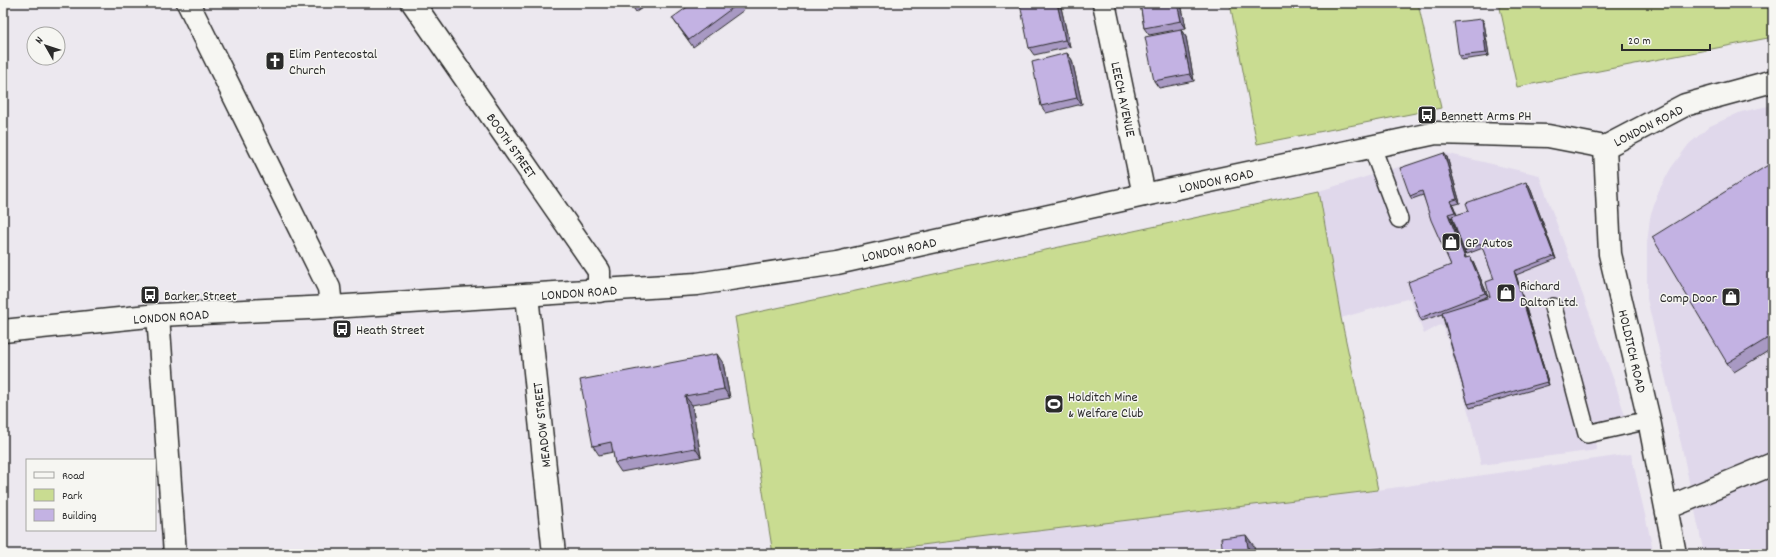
<svg xmlns="http://www.w3.org/2000/svg" width="1776" height="557" font-family="Dekko,sans-serif">
<style>
.built{fill:#e0d8eb}
.green{fill:#c9dc91;stroke:#7a845e}
.lines{fill:none;stroke-linecap:round;stroke-linejoin:round}
.lane-casing{stroke:#2b2b2b;stroke-width:20}
.street-casing{stroke:#2b2b2b;stroke-width:25}
.secondary-casing{stroke:#2b2b2b;stroke-width:25}
.lane{stroke:#f6f6f2;stroke-width:17}
.street{stroke:#f6f6f2;stroke-width:22}
.secondary{stroke:#f6f6f2;stroke-width:22}
.wall{fill:#a899c3;stroke:#2b2b2b;fill-rule:evenodd}
.shaded-wall{fill:#887d9f;stroke:#2b2b2b}
.building{fill:#c3b2e3;stroke:#2b2b2b}
.labels{text-anchor:middle;stroke-width:3;stroke-linejoin:round;paint-order:stroke}
.poi-label{font-size:14px;fill:#2b2b2b;stroke:#f6f6f2;text-anchor:start}
.street-label{font-size:14px;fill:#2b2b2b;stroke:#f6f6f2}
</style>
<rect width="100%" height="100%" fill="#ece8ef"/>
<filter id="ink" filterUnits="userSpaceOnUse"><feTurbulence type="fractalNoise" baseFrequency=".025" numOctaves="2"/><feDisplacementMap in="SourceGraphic" scale="8" xChannelSelector="R" yChannelSelector="G"/><feConvolveMatrix kernelMatrix="1 2 1 2 8 2 1 2 1" color-interpolation-filters="sRGB"/></filter>
<g filter="url(#ink)">
<path class="built" d="M1773,105V554H1704L1682,448L1647,299V243L1650,218L1657,194L1671,168L1689,144L1710,126L1741,112Z
M1445,153L1539,175L1617,389L1625,416L1605,422L1594,440L1597,450L1481,465L1470,418L1444,328L1440,325L1424,334L1410,298L1341,318L1319,191Z
M1631,454L1654,554H847L1378,490Z"/>
<path class="green" d="M1230,3H1418L1441,108L1257,144Z
M1499,3H1773V37L1517,87Z
M1319,191L1341,318L1378,490L847,554H773L735,317Z"/>
<g class="lines">
<g class="lane-casing">
<path id="lane" d="M1372,147L1399,219
M1553,307L1587,434L1649,420"/>
</g>
<g class="street-casing">
<path id="street" d="M188,3L329,288L331,307
M413,3L599,271V291
M1104,3L1144,195
M1605,147L1610,254L1649,420L1675,554
M527,295L554,554
M158,315L175,554
M1667,508L1773,464"/>
</g>
<g class="secondary-casing">
<path id="secondary" d="M3,331L158,315L331,307L697,284L837,263L1144,195L1436,133L1548,136L1605,147L1685,105L1773,81"/>
</g>
<use href="#lane" class="lane"/>
<use href="#street" class="street"/>
<use href="#secondary" class="secondary"/>
</g>
<path class="wall" d="M630,3H650L636,12Z
M739,3L744,10L693,47L672,18Z
M1060,3L1070,47L1034,55L1029,48Z
M1140,3H1181L1186,28L1149,35L1144,28Z
M1484,22L1489,56L1461,60L1459,56Z
M1181,30L1186,37L1194,81L1159,88L1154,81Z
M1067,53L1072,60L1082,104L1046,113L1041,106Z
M1447,157L1460,203L1453,205L1457,215L1469,211L1529,185L1556,259L1516,275L1549,385L1470,408L1468,404L1442,314L1422,321L1420,318L1451,265L1423,195L1412,199L1410,196ZM1452,217L1464,251L1467,254L1483,248L1494,279L1490,297L1473,302L1488,296L1473,261L1466,258L1451,218Z
M1773,162V348L1734,372L1727,363Z
M723,363L730,398L692,405L701,457L621,472L615,463L613,452L599,455L593,446Z"/>
<path class="shaded-wall" d="M1057,3H1060L1070,47L1065,40Z
M1177,3H1181L1186,28L1181,21Z
M1482,19L1484,22L1489,56L1486,53Z
M1181,30L1186,37L1194,81L1190,74Z
M1067,53L1072,60L1082,104L1077,98Z
M1444,153L1447,157L1460,203L1457,199Z
M1526,182L1529,185L1556,259L1554,256Z
M1450,201L1453,205L1457,215L1455,212Z
M1448,214L1451,218L1468,262L1465,258Z
M1470,257L1473,261L1488,296L1485,293Z
M1514,271L1516,275L1549,385L1547,382Z
M717,354L723,363L730,398L724,389Z
M685,396L692,405L701,457L695,448Z
M1246,535L1254,546L1255,554H1249Z
M1383,548L1387,554H1384Z"/>
<path class="building" d="M630,3H635L631,6Z
M693,3H739L689,40L672,18Z
M1025,3H1057L1065,40L1029,48L1020,4Z
M1140,3H1177L1181,21L1144,28Z
M1482,19L1486,53L1459,56L1454,22Z
M1181,30L1190,74L1154,81L1145,37Z
M1067,53L1077,98L1041,106L1032,62Z
M1444,153L1457,199L1450,201L1455,212L1448,214L1465,258L1470,257L1485,293L1420,318L1408,282L1451,265L1431,220L1422,191L1410,196L1400,168Z
M1773,162V335L1727,363L1652,237Z
M1526,182L1554,256L1514,271L1547,382L1468,404L1442,312L1490,297L1486,282L1494,279L1481,244L1464,251L1452,216L1469,211L1466,203Z
M717,354L724,389L685,396L695,448L615,463L611,442L593,446L580,380Z
M1246,535L1249,554H1223L1221,538Z
M1383,548L1384,554H1340Z"/>
</g>
<defs>
<g id="church-square" transform="scale(1)"><rect x="-9" y="-9" width="18" height="18" rx="4" fill="#2b2b2b" stroke="#f6f6f2"/><path d="M-1.2-6h2.4v3.5h3.3v2.4h-3.3V6h-2.4V-.1h-3.3v-2.4h3.3Z" fill="#fff"/></g>
<g id="bus-square" transform="scale(1)"><rect x="-9" y="-9" width="18" height="18" rx="4" fill="#2b2b2b" stroke="#f6f6f2"/><path d="M-5-6H5V4H4V6H2V4H-2V6H-4V4H-5ZM-3.5-4V0h7V-4ZM-3.5 1.2v1.5H-2V1.2ZM2 1.2v1.5H3.5V1.2Z" fill="#fff"/></g>
<g id="shop-square" transform="scale(1)"><rect x="-9" y="-9" width="18" height="18" rx="4" fill="#2b2b2b" stroke="#f6f6f2"/><path d="M-5-2.5h2.3a2.7 3.5 0 0 1 5.4 0H5L5.5 6h-11ZM-1.5-2.5h3a1.5 2.3 0 0 0-3 0Z" fill="#fff"/></g>
<g id="stadium-square" transform="scale(1)"><rect x="-9" y="-9" width="18" height="18" rx="4" fill="#2b2b2b" stroke="#f6f6f2"/><path d="M0-5a6.5 5 0 1 0 0 10a6.5 5 0 1 0 0-10ZM-3.5-1.8h7v3.6h-7Z" fill="#fff"/></g>
</defs>
<g fill-rule="evenodd">
<use href="#church-square" x="275" y="61"/>
<use href="#bus-square" x="1427" y="115"/>
<use href="#shop-square" x="1451" y="242"/>
<use href="#shop-square" x="1506" y="293"/>
<use href="#bus-square" x="150" y="295"/>
<use href="#shop-square" x="1731" y="297"/>
<use href="#bus-square" x="342" y="329"/>
<use href="#stadium-square" x="1054" y="404"/>
</g>
<g class="labels">
<g class="poi-label">
<text x="289" y="58">Elim Pentecostal<tspan x="289" dy="16">Church</tspan></text>
<text x="1441" y="120">Bennett Arms PH</text>
<text x="1465" y="247">GP Autos</text>
<text x="1520" y="290">Richard<tspan x="1520" dy="16">Dalton Ltd.</tspan></text>
<text x="164" y="300">Barker Street</text>
<text x="1717" y="302" text-anchor="end">Comp Door</text>
<text x="356" y="334">Heath Street</text>
<text x="1068" y="401">Holditch Mine<tspan x="1068" dy="16">&amp; Welfare Club</tspan></text>
</g>
<g class="street-label">
<text transform="translate(1124 99) rotate(78)" y="5">LEECH AVENUE</text>
<text transform="translate(1648 125) rotate(-27)" y="5">LONDON ROAD</text>
<text transform="translate(512 145) rotate(55)" y="5">BOOTH STREET</text>
<text transform="translate(1216 180) rotate(-12)" y="5">LONDON ROAD</text>
<text transform="translate(899 249) rotate(-12)" y="5">LONDON ROAD</text>
<text transform="translate(579 292) rotate(-4)" y="5">LONDON ROAD</text>
<text transform="translate(171 316) rotate(-4)" y="5">LONDON ROAD</text>
<text transform="translate(1633 351) rotate(77)" y="5">HOLDITCH ROAD</text>
<text transform="translate(541 425) rotate(-96)" y="5">MEADOW STREET</text>
</g>
</g>
<rect width="1776" height="557" fill="none" stroke="#f6f6f2" stroke-width="16"/>
<rect x="8" y="8" width="1760" height="541" fill="none" stroke="#2b2b2b" stroke-width="1.5" filter="url(#ink)"/>
<rect x="26" y="459" width="130" height="72" fill="#f6f6f2" stroke="#a5a5a2"/>
<rect x="34" y="472" width="20" height="6" fill="#f6f6f2" stroke="#a5a5a2"/>
<text x="62" y="479" font-size="12" fill="#2b2b2b">Road</text>
<rect x="34" y="489" width="20" height="12" fill="#c9dc91" stroke="#a5a5a2"/>
<text x="62" y="499" font-size="12" fill="#2b2b2b">Park</text>
<rect x="34" y="509" width="20" height="12" fill="#c3b2e3" stroke="#a5a5a2"/>
<text x="62" y="519" font-size="12" fill="#2b2b2b">Building</text>
<g transform="translate(46 46) rotate(309)"><circle r="19" fill="#f6f6f2" stroke="#a5a5a2"/>
<path d="M0-3L7 15L0 10L-7 15Z" fill="#2b2b2b"/>
<text y="-6" font-size="11" font-weight="bold" text-anchor="middle" fill="#2b2b2b">N</text>
</g>
<path d="M1622 44v6h88v-6" fill="none" stroke="#2b2b2b" stroke-width="2"/>
<text x="1628" y="44" font-size="12" fill="#2b2b2b" stroke="#f6f6f2" stroke-width="3" paint-order="stroke">20 m</text>
</svg>
